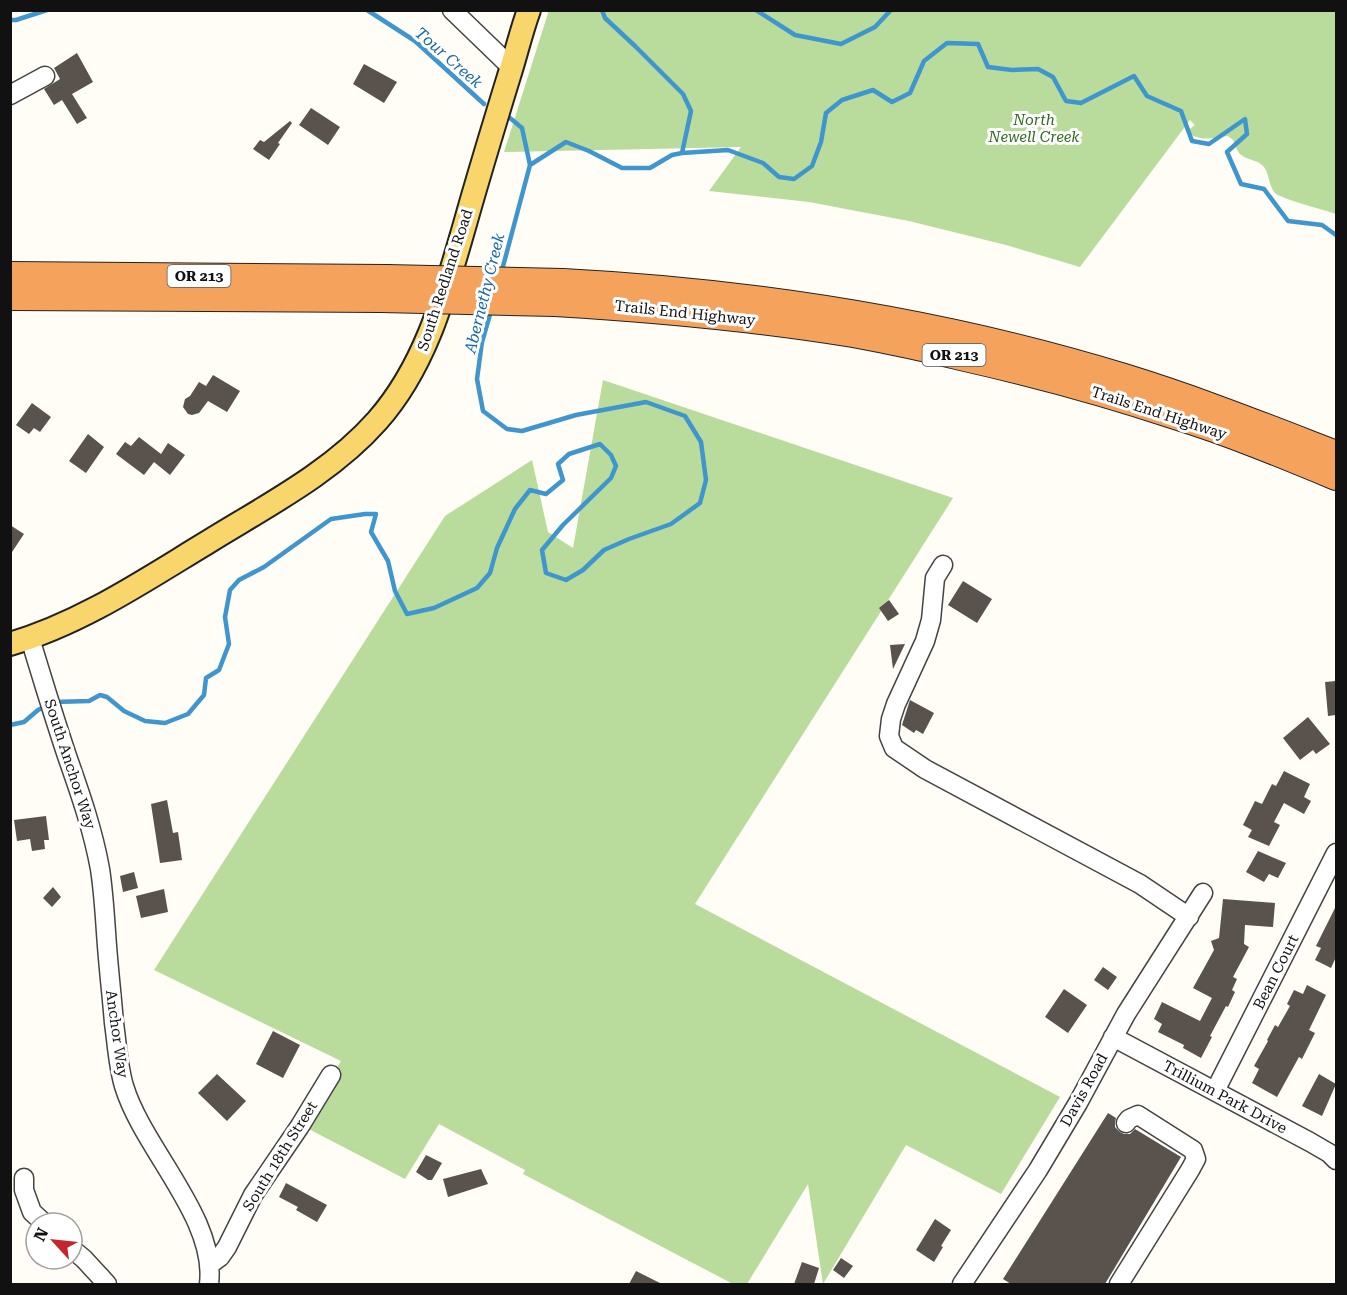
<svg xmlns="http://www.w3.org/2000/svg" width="1347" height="1295" font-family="'Roboto Serif',serif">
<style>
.forest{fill:#b9dc9c}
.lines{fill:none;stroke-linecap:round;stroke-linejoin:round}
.stream{stroke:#3f96cf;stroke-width:4.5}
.building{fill:#5a524d}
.minor-casing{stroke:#444;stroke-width:21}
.major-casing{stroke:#222;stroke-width:26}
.highway-casing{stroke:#222;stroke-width:28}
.minor{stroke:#fff;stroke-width:18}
.major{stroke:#f9d66b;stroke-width:22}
.highway{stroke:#f5a25d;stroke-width:26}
.highway-bridge-casing{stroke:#222;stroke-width:28;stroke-linecap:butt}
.highway-bridge{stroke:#f5a25d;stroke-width:26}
.labels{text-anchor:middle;stroke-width:6;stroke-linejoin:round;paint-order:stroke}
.shield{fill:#fff;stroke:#585858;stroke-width:1.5}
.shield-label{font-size:14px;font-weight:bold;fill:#111}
.park-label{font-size:15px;font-style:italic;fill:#2f6b1f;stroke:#fff}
.street-label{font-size:15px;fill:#111;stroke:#fff}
.water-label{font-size:16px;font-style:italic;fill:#1768a6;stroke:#fff}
</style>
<rect width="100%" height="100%" fill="#fffdf5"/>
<path class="forest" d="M549,10L1336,11V214C1325,210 1281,199 1275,193C1268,185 1270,175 1264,167C1258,159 1247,161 1240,154C1234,147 1237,140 1227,136C1212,139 1199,141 1186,132L1195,125L1190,120L1080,267L1006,245L909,221L809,202L709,191L741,147L504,152Z
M603,380L953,498L695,904L1060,1097L1001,1194L906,1145L823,1284L808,1184L747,1284H733L523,1174L525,1170L439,1124L405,1179L301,1125L341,1061L154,970L445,516L532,460L548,532L573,548Z"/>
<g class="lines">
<path class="stream" d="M367,10L415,41L484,104
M756,10L795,35L841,44L875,27L891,10
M10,20H16L47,10
M510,118L522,128L530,165
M682,153L728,150L763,163L779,177L794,179L812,166L821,142L826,113L842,100L873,90L892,102L910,93L924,61L947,43L978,44L988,67L1012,70L1038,69L1053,77L1066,101L1081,103L1134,76L1147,96L1181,111L1192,141L1209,144L1245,119L1247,134L1227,152L1241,184L1264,189L1288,221L1322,225L1336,235
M501,274L530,165L566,142L589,151L622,168H650L672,155L682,153L691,111L683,94L635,46L605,18L602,10
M54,702L89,701L100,695L107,697L124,711L145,721L165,723L188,714L204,695L206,678L219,670L229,644L225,617L230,590L239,580L264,567L331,519L365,514H376L371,532L388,561L395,591L407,614L434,608L477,588L490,573L497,548L515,509L530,490L546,494L563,480L558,464L569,454L600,444L611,455L616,466L611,478L563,525L542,550L546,573L566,580L583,570L604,550L629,539L671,524L700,503L706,480L701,442L685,416L646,402L576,415L522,431L507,429L483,411L477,379L482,342L491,311
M10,725L24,722L38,710L46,706"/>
</g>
<path class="building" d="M77,53L93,82L72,94L87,118L77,124L62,100L54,105L44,89L60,79L54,68Z
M364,64L397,82L384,103L353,84Z
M311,108L340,127L328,145L299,125Z
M290,121L292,123L278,143L280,144L269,160L253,149L260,140L264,142Z
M213,375L240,391L227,412L208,401L199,413L192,415L188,414L183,407L185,399L190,396L199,382L206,386Z
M32,403L51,417L40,432L34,428L29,434L16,425Z
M88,434L104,447L86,473L69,461Z
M139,437L161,454L168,443L185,455L170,475L154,462L144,475L116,454L125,442L131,446Z
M10,525L24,534L10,555Z
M963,581L992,599L977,623L948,605Z
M889,600L899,614L888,621L879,608Z
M905,644L893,669L890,645Z
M1336,681V715L1328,716L1325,682Z
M910,700L934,713L923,734L916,730L914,733L902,725Z
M1308,717L1330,744L1316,754L1313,750L1300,760L1283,738Z
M1284,771L1310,784L1304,797L1311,801L1304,814L1284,803L1274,822L1280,825L1269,846L1248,837L1252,830L1243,825L1255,801L1262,804L1272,784L1276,786Z
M167,800L173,833L178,832L182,860L160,863L151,804Z
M46,816L49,840H44L45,849L32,851L30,839L17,841L14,820Z
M1258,851L1286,863L1278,878L1269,874L1264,882L1246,872Z
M134,872L138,888L123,892L120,876Z
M53,887L61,897L52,907L43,898Z
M164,889L168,912L141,918L136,896Z
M1223,899L1275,903L1273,927L1245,925L1244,944L1249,947L1233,977L1237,979L1232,990L1235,992L1228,1007L1226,1006L1210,1036L1212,1037L1201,1058L1183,1048L1184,1045L1158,1032L1162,1024L1154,1019L1162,1002L1200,1021L1212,998L1193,988L1214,950L1211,941L1219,938Z
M1336,906V957L1331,968L1315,960L1321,948L1316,946Z
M1103,967L1117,977L1108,990L1094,980Z
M1307,985L1326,995L1309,1030L1315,1033L1302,1059L1299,1057L1277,1097L1252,1083L1259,1069L1254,1066L1268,1041L1267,1040L1275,1025L1278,1027L1290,1006L1287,1004L1294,990L1303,994Z
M1064,989L1087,1005L1068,1033L1045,1017Z
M273,1031L300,1045L283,1078L256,1064Z
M217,1074L246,1101L227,1121L198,1093Z
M1319,1074L1336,1084L1322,1116L1302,1106Z
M1108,1113L1116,1118L1115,1122V1127L1120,1132L1124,1134H1130L1135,1129L1181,1157L1105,1284H1011L1003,1279Z
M426,1155L442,1163L432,1180H428L416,1172Z
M481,1169L488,1184L448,1197L443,1179Z
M286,1183L327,1205L317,1222L296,1210L298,1207L279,1197Z
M935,1219L951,1230L941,1246L943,1247L934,1262L916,1250Z
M841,1258L853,1266L844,1278L833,1270Z
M802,1262L819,1268L814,1284H794Z
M636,1271L662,1284H629Z"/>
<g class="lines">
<g class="minor-casing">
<path id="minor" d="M452,10L512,68
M10,95L45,76
M943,565L935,578L931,620L925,641L896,704L891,719L889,736L894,748L925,769L1140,884L1189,917
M30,638C42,678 54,717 67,756C80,793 93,830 100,869C104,895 105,920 107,946C109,972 112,998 114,1023C117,1044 118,1066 124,1086C143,1149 217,1218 209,1284
M1113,1037L1310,1142L1329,1153L1336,1160
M1215,1091L1336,853
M24,1178V1190L32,1212L44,1223
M72,1249L84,1259L107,1284
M209,1265L220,1257L227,1247L253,1195L300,1126L331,1075
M962,1284L1038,1170L1078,1103L1126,1014L1203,893
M1119,1284L1190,1170L1196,1159L1193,1150L1138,1115L1129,1119L1126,1123"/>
</g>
<g class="major-casing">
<path id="major" d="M10,644C82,623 145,580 208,542C266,506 331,473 377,421C426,366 445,293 465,224C479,174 494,125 509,76C516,54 521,32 529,10"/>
</g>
<g class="highway-casing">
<path id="highway" d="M10,275L387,278
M563,282C753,292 941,321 1124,377C1196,399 1266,427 1336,454
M10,297L381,299
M555,303C655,309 755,318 853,334C891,341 928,349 965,358C1036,374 1106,393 1175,416C1230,433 1283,455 1336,477"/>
</g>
<use href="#minor" class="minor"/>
<use href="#major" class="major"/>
<use href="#highway" class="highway"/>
<g class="highway-bridge-casing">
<path id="highway-bridge" d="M387,278L563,282
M381,299L555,303"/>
</g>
<use href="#highway-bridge" class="highway-bridge"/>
</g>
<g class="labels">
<g class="shield">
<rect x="167.5" y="265" width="63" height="22" rx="4.5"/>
<rect x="922.5" y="344" width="63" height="22" rx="4.5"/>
</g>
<g class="shield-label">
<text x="199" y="281">OR 213</text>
<text x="954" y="360">OR 213</text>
</g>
<g class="park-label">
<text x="1034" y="125">North<tspan x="1034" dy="17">Newell Creek</tspan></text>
</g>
<g class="street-label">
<text transform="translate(445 280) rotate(-72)" y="5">South Redland Road</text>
<text transform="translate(685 313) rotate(6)" y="5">Trails End Highway</text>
<text transform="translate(1159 413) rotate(18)" y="5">Trails End Highway</text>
<text transform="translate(70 764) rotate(72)" y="5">South Anchor Way</text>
<text transform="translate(1276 972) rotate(-63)" y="5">Bean Court</text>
<text transform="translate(117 1034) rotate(82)" y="5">Anchor Way</text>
<text transform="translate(1084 1090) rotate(-61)" y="5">Davis Road</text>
<text transform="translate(1225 1097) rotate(28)" y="5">Trillium Park Drive</text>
<text transform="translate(280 1156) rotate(-58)" y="5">South 18th Street</text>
</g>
<g class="water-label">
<text transform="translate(449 57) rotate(41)" y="6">Tour Creek</text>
<text transform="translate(484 293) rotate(-76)" y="6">Abernethy Creek</text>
</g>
</g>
<rect width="1347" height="1295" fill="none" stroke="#111111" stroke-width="24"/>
<g transform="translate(54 1241) rotate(297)"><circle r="28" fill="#ffffff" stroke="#a0a0a0" stroke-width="1.5"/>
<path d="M0-4.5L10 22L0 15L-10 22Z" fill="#c4262e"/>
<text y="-9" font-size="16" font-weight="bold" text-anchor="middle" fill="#111111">N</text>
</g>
</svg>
